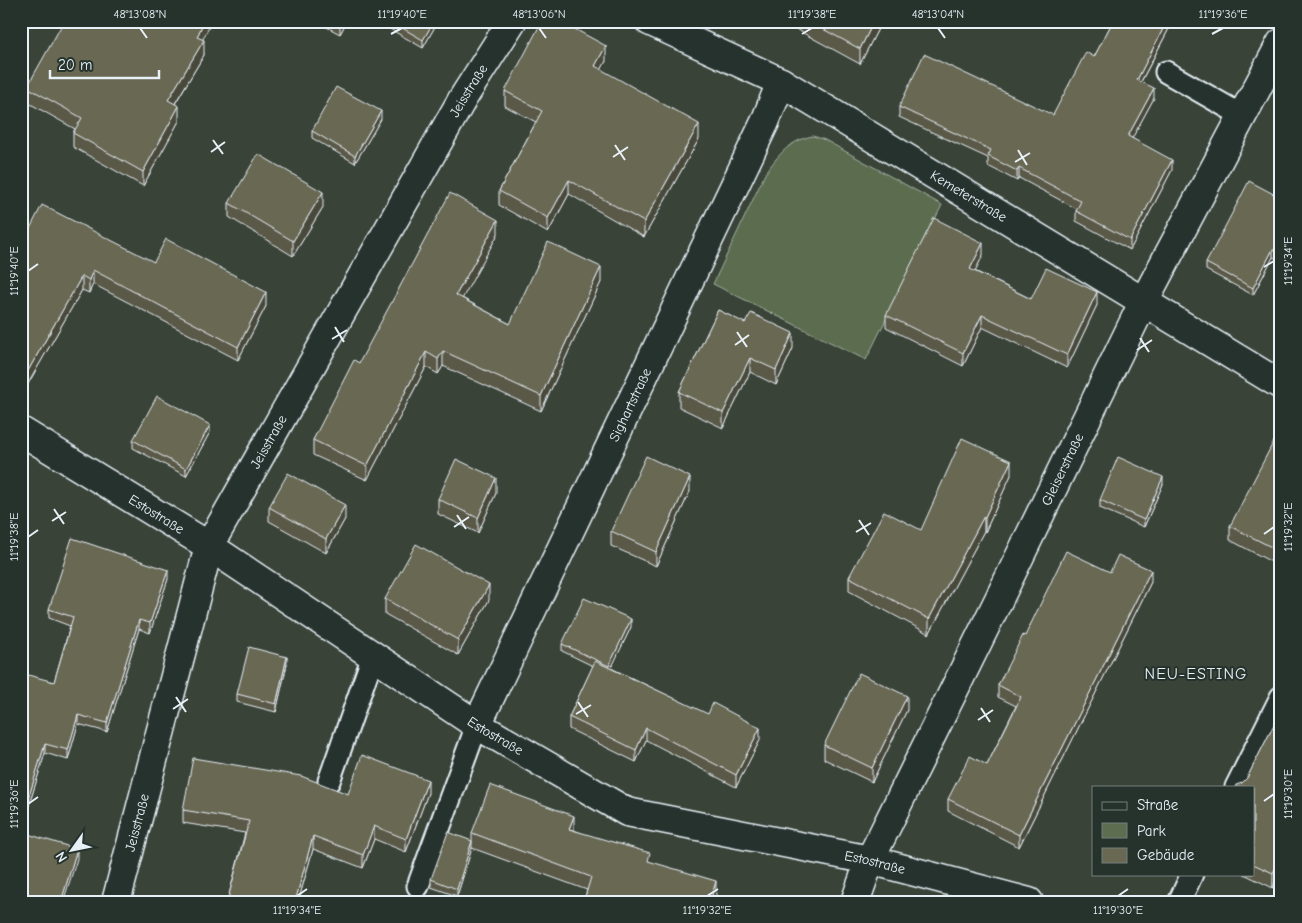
<svg xmlns="http://www.w3.org/2000/svg" width="1302" height="923" font-family="'Comic Neue',sans-serif">
<style>
.green{fill:#5c6d50;stroke:#a2afa4}
.lines{fill:none;stroke-linecap:round;stroke-linejoin:round}
.lane-casing{stroke:#e8f1f8;stroke-width:25}
.street-casing{stroke:#e8f1f8;stroke-width:31}
.lane{stroke:#26332d;stroke-width:21}
.street{stroke:#26332d;stroke-width:28}
.wall{fill:#5a5947;stroke:#e8f1f8}
.shaded-wall{fill:#4a493a;stroke:#e8f1f8}
.building{fill:#696853;stroke:#e8f1f8}
.ticks{fill:none;stroke:#e8f1f8;stroke-width:2}
.labels{text-anchor:middle;stroke-width:4;stroke-linejoin:round;paint-order:stroke}
.street-label{font-size:14px;fill:#e8f1f8;stroke:#26332d}
.quarter-label{font-size:16px;letter-spacing:1px;fill:#e8f1f8;stroke:#26332d}
.neatline{fill:none;stroke:#e8f1f8;stroke-width:2}
.ticks-label{font-size:12px;text-anchor:middle;fill:#e8f1f8}
</style>
<rect width="100%" height="100%" fill="#3a4338"/>
<filter id="ink" filterUnits="userSpaceOnUse"><feTurbulence type="fractalNoise" baseFrequency=".02" numOctaves="2"/><feDisplacementMap in="SourceGraphic" scale="10" xChannelSelector="R" yChannelSelector="G"/><feConvolveMatrix kernelMatrix="1 2 1 2 8 2 1 2 1" color-interpolation-filters="sRGB"/></filter>
<g filter="url(#ink)">
<path class="green" d="M813,136L825,140L942,205L866,360L713,284L765,174C778,155 790,140 813,136Z"/>
<g class="lines">
<g class="lane-casing">
<path id="lane" d="M1166,72L1243,116
M329,781L373,656
M1236,787L1281,697
M418,886L477,725
M1179,902L1192,874"/>
</g>
<g class="street-casing">
<g id="street">
<path id="s1" d="M649,21L781,82L1281,385"/>
<path id="s2" d="M21,431L209,546L477,725L627,812L870,860L1029,902"/>
<path id="s3" d="M477,725L765,122L781,82"/>
<path id="s4" d="M116,902L209,546L463,98L512,21"/>
<path id="s5" d="M855,902L870,860L998,601L1144,301L1281,43"/>
</g>
</g>
<use href="#lane" class="lane"/>
<use href="#street" class="street"/>
</g>
<path class="wall" d="M315,21H347L340,34Z
M376,21H438L423,48Z
M781,21H882L860,64Z
M1113,21H1173L1141,82L1154,98L1132,138L1172,170L1130,250L1076,221V211L1077,209L1019,178L1017,181L988,166V158L899,117V107L1053,115L1094,57Z
M202,40L204,55L175,104L179,121L143,186L73,147V133L75,129L27,102V87Z
M606,61L601,70L699,139L644,237L569,194L548,233L499,205V191L536,122L505,106V91Z
M381,119L355,163L312,138V131Z
M1281,198V261L1273,257L1253,295L1206,270V263Z
M229,203L323,207L293,256L229,217Z
M498,234L462,298L510,324L601,282L541,411L443,366L438,374L426,367L367,480L313,455V440L359,363Z
M21,246L154,262L266,306L238,360L93,284L89,293L82,290L25,389L21,387Z
M983,255L975,271L1031,299L1097,305L1067,368L982,327L963,366L886,327V315Z
M718,310L793,348L776,385L750,372L723,428L679,407V392Z
M210,432L186,476L133,448V440Z
M1281,444V567L1230,540V526Z
M1011,475L985,532L984,531L929,634L849,591V577L921,530Z
M1163,484L1144,527L1100,508V500Z
M690,491L656,566L611,546V531Z
M496,493L478,533L438,514V499Z
M269,507L345,519L326,553L269,521Z
M1110,572L1151,582L1019,847L948,811V799L987,765L1016,706L998,697V685L1025,636Z
M168,579L150,633L139,629L107,732L78,724L68,760L45,753L21,831L54,682L70,626L49,618V609Z
M385,599L489,600L458,655L385,614Z
M631,627L611,668L760,740L736,787L646,740L636,762L569,729V717L593,666L562,651V644Z
M287,664L276,712L237,702V694Z
M907,710L872,782L824,759V745Z
M1281,711L1273,888L1244,874H1253V787L1242,783L1247,778Z
M428,793L406,852L374,839L363,868L313,849L298,902H227L245,833L183,823V810L348,794Z
M574,830L650,862L716,896L714,902H585V897L587,890L472,848L457,896L431,887V879L472,841V833Z"/>
<path class="shaded-wall" d="M204,21H212L197,51V37Z
M343,21H347L340,34V27Z
M434,21H438L423,48V40Z
M874,21H882L860,64V49Z
M1167,21H1173L1137,89V80Z
M204,40V55L168,115V100Z
M606,46V61L595,81V66Z
M1154,88V98L1128,146V136Z
M179,106V121L143,186V172Z
M381,111V119L355,163V156Z
M699,124V139L644,237V222Z
M1172,160V170L1130,250V240Z
M1019,168V178L1017,181V171Z
M569,180V194L548,233V218Z
M323,192V207L293,256V241Z
M498,220V234L456,310V295Z
M983,243V255L970,281V269Z
M1273,249V257L1253,295V288Z
M601,267V282L541,411V396Z
M93,270V284L89,293V280Z
M82,276V290L25,389V376Z
M266,292V306L238,360V347Z
M1097,292V305L1067,368V355Z
M982,315V327L963,366V353Z
M793,333V348L776,385V370Z
M443,351V366L438,374V359Z
M426,352V367L367,480V466Z
M750,358V372L723,428V413Z
M210,425V432L186,476V469Z
M1011,461V475L985,532V517Z
M690,477V491L656,566V552Z
M1163,477V484L1144,527V520Z
M496,478V493L478,533V518Z
M345,505V519L326,553V539Z
M984,516V531L929,634V619Z
M168,570V579L150,633V623Z
M1151,570V582L1019,847V835Z
M489,585V600L458,655V640Z
M631,619V627L609,673V666Z
M139,620V629L107,732V723Z
M287,657V664L276,712V704Z
M907,696V710L872,782V768Z
M78,715V724L68,760V750Z
M646,728V740L636,762V750Z
M760,728V740L736,787V775Z
M45,744V753L21,831V822Z
M428,780V793L406,852V839Z
M574,816V830L569,829Z
M374,826V839L363,868V855Z
M313,836V849L298,902H295Z
M472,841V848L457,896V889Z
M77,849V859L63,902H61Z
M1281,856V870L1273,888V873Z
M716,881V896L714,902H710Z"/>
<path class="building" d="M64,21H204L197,37L204,40L168,100L179,106L143,172L73,133L82,118L27,87Z
M330,21H343L340,27Z
M390,21H434L423,40Z
M542,21H560L606,46L595,66L699,124L644,222L569,180L548,218L499,191L542,111L505,91Z
M808,21H874L860,49Z
M1113,21H1167L1137,80L1154,88L1128,136L1172,160L1130,240L1076,211L1081,201L1019,168L1017,171L988,156L991,150L899,107L924,54L1053,115L1086,52L1094,57Z
M336,87L381,111L355,156L312,131Z
M258,154L323,192L293,241L229,203Z
M1249,181L1281,198V253L1273,249L1253,288L1206,263Z
M450,193L498,220L456,295L510,324L548,242L601,267L541,396L443,351L438,359L426,352L367,466L313,440L354,360L359,363Z
M42,205L154,262L166,239L266,292L238,347L93,270L89,280L82,276L25,376L21,373V246Z
M934,218L983,243L970,269L1031,299L1046,268L1097,292L1067,355L982,315L963,353L886,315Z
M718,310L745,323L751,313L793,333L776,370L750,358L723,413L679,392Z
M157,396L210,425L186,469L133,440Z
M962,438L1011,461L985,517L984,516L929,619L849,577L884,511L921,530Z
M1274,441L1281,444V552L1230,526Z
M646,456L690,477L656,552L611,531Z
M1118,457L1163,477L1144,520L1100,500Z
M456,459L496,478L478,518L438,499Z
M288,473L345,505L326,539L269,507Z
M72,538L168,570L150,623L139,620L107,723L78,715L68,750L45,744L21,822V673L54,682L73,617L49,609Z
M416,544L489,585L458,640L385,599Z
M1066,551L1110,572L1118,555L1151,570L1019,835L948,799L970,756L987,765L1021,697L998,685L1023,635L1025,636Z
M584,598L631,619L609,666L562,644Z
M249,647L287,657L276,704L237,694Z
M595,661L708,714L713,703L760,728L736,775L646,728L636,750L569,717Z
M859,673L907,696L872,768L824,745Z
M1281,711V856L1273,873L1253,864V787H1235L1236,785L1242,783L1247,778Z
M362,755L428,780L406,839L374,826L363,855L313,836L295,902H227L249,821L183,810L193,758L301,776L348,794Z
M490,785L574,816L569,829L650,853L648,861L716,881L710,902H604L585,897L591,877L472,833Z
M21,832L77,849L61,902H21Z
M448,832L472,841L457,889L431,879Z
M154,899L172,902H153Z"/>
</g>
<path class="ticks" d="M140,28L147,38M539,28L546,38M938,28L945,38M391,34L402,28M802,34L812,28M1212,34L1223,28M213,140L223,154M615,145L625,160M1018,150L1027,165M211,152L225,142M613,157L628,147M1015,162L1030,153M1264,267L1274,261M28,271L38,264M335,327L344,342M737,332L747,347M1140,338L1149,352M332,339L347,330M735,345L749,335M1137,350L1152,340M54,509L64,524M457,515L466,529M859,520L869,535M52,521L66,512M454,527L469,517M856,532L871,523M1264,534L1274,527M28,537L38,530M176,697L186,712M578,702L588,717M981,708L990,722M173,709L188,699M576,714L591,705M978,720L993,710M1264,801L1274,794M28,804L38,797M297,896L307,889M707,896L718,889M1118,896L1128,889"/>
<g class="labels">
<g class="street-label">
<text dy="5" stroke="none"><textPath href="#s4" startOffset="892">Jeisstraße</textPath></text>
<text dy="5" stroke="none"><textPath href="#s1" startOffset="365">Kemeterstraße</textPath></text>
<text dy="5" stroke="none"><textPath href="#s3" startOffset="355">Sighartstraße</textPath></text>
<text dy="5" stroke="none"><textPath href="#s4" startOffset="488">Jeisstraße</textPath></text>
<text dy="5" stroke="none"><textPath href="#s5" startOffset="480">Gleiserstraße</textPath></text>
<text dy="5" stroke="none"><textPath href="#s2" startOffset="159">Estostraße</textPath></text>
<text dy="5" stroke="none"><textPath href="#s2" startOffset="564">Estostraße</textPath></text>
<text dy="5" stroke="none"><textPath href="#s4" startOffset="82">Jeisstraße</textPath></text>
<text dy="5" stroke="none"><textPath href="#s2" startOffset="969">Estostraße</textPath></text>
</g>
<g class="quarter-label">
<text x="1196" y="679">NEU-ESTING</text>
</g>
</g>
<rect width="1302" height="923" fill="none" stroke="#26332d" stroke-width="55"/>
<rect x="1092" y="786" width="162" height="90" fill="#26332d" stroke="#747f7e"/>
<rect x="1102" y="802" width="25" height="8" fill="#26332d" stroke="#747f7e"/>
<text x="1137" y="810" font-size="15" fill="#e8f1f8">Straße</text>
<rect x="1102" y="823" width="25" height="15" fill="#5c6d50" stroke="#747f7e"/>
<text x="1137" y="836" font-size="15" fill="#e8f1f8">Park</text>
<rect x="1102" y="848" width="25" height="15" fill="#696853" stroke="#747f7e"/>
<text x="1137" y="860" font-size="15" fill="#e8f1f8">Gebäude</text>
<g transform="translate(72 850) rotate(237)" stroke="#26332d" stroke-width="4" paint-order="stroke">
<path d="M0-4L9 19L0 12L-9 19Z" fill="#e8f1f8"/>
<text y="-8" font-size="14" font-weight="bold" text-anchor="middle" fill="#e8f1f8">N</text>
</g>
<path d="M50 70v8h109v-8" fill="none" stroke="#e8f1f8" stroke-width="2.5"/>
<text x="58" y="70" font-size="15" fill="#e8f1f8" stroke="#26332d" stroke-width="4" paint-order="stroke">20 m</text>
<rect x="28" y="28" width="1246" height="868" class="neatline"/>
<g class="ticks-label">
<text x="140" y="18">48°13'08"N</text>
<text x="402" y="18">11°19'40"E</text>
<text x="539" y="18">48°13'06"N</text>
<text x="812" y="18">11°19'38"E</text>
<text x="938" y="18">48°13'04"N</text>
<text x="1223" y="18">11°19'36"E</text>
<text transform="translate(1288 261) rotate(-90)" y="4">11°19'34"E</text>
<text transform="translate(14 271) rotate(-90)" y="4">11°19'40"E</text>
<text transform="translate(1288 527) rotate(-90)" y="4">11°19'32"E</text>
<text transform="translate(14 537) rotate(-90)" y="4">11°19'38"E</text>
<text transform="translate(1288 794) rotate(-90)" y="4">11°19'30"E</text>
<text transform="translate(14 804) rotate(-90)" y="4">11°19'36"E</text>
<text x="297" y="914">11°19'34"E</text>
<text x="707" y="914">11°19'32"E</text>
<text x="1118" y="914">11°19'30"E</text>
</g>
</svg>
